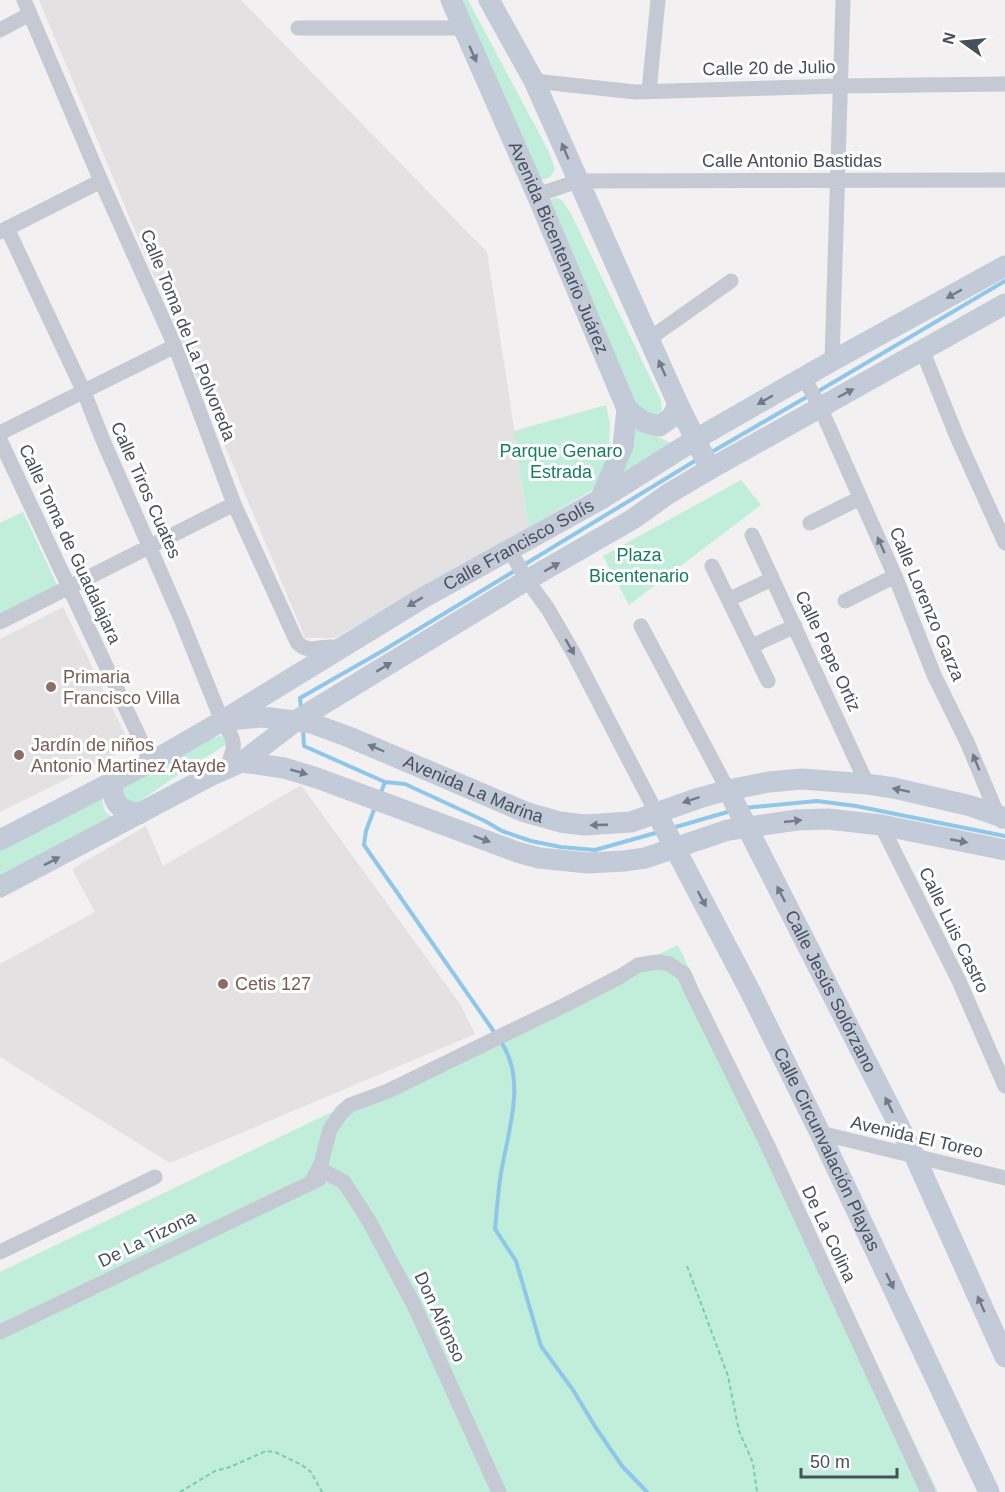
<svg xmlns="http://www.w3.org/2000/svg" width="1005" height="1492" font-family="Helvetica,sans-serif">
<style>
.education{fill:#e3e1e2}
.green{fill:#c0eeda}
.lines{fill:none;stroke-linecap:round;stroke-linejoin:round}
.stream{stroke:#8ec7ea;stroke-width:4}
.path{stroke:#78ccb1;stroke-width:2;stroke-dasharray:4.5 3;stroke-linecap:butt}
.street{stroke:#c4c9d4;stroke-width:15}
.secondary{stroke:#c3cad8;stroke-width:21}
.oneway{fill:#737a88}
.oneway2{fill:#737a87}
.education-dot{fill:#8d6e63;stroke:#fff;stroke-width:2}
.labels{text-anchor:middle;stroke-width:6;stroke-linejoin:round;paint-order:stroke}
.street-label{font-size:18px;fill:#484f5d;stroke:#fff}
.park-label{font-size:18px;fill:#197e5d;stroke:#fff}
.education-label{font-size:18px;fill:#785e54;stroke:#fff;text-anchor:start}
</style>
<rect width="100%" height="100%" fill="#f2f0f0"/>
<path class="education" d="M39,0H241L487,252L529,527L335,638H305Z
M63,607L131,747L0,812V639Z
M301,785L460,1004L475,1034L170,1163L0,1057V964L95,912L72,869L146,826L163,866Z"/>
<path class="green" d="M451,0H468L549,152L555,169L550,177L540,181Z
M556,198L562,200L571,214L661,400L662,410L653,416L637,412L549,200Z
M606,405L610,424L609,445L603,469L594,489L529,527L514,431Z
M636,427L671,443L622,474Z
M741,480L761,505L629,605L603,556Z
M23,512L58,587L0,616V523Z
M225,734L229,743L182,772L133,806L123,803L120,789L184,750Z
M102,796C103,808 104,814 116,818L0,879V846Z
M678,945L938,1492H0V1272Z"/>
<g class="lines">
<path class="stream" d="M817,392L1005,281
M710,453L810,395
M522,566L698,459
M301,709L300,698L384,650L516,570
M303,728L304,746L385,782
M380,795L385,782L405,784L485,821L502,831L531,841L561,847L595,850L659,832
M375,807L366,831L364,845L497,1036
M744,808L817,801L856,806L1005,836
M672,828L731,811
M501,1042C527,1080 508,1131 501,1173C498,1191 497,1210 495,1229L516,1261L541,1346L573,1390L596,1428L622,1466L647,1492"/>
<path class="path" d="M687,1266L728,1376L739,1431L753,1463L757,1492
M180,1492L215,1471L230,1467L266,1451L275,1452L302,1465L311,1472L322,1492"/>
<path class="street" d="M24,0L101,181L175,346L234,504L297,642C308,656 325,643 339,648
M298,28H462
M0,30L30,14
M534,81L635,92L840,86L1005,84
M649,91L658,0
M537,195L578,181L1005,180
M7,228L84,392L102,438L181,619L222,721C237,741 236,746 226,769
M0,232L101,181
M649,339L731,281
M923,352L957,437L1005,543
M832,361L843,0
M804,378L820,407L895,576L934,675L967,742L998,816L1002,821
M0,433L175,346
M0,440L151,762
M810,523L860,498
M752,535L867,784
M509,549L527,580L548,609L574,654L656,812
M712,566L768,681
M730,599L772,579
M845,601L895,576
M0,622L234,504
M641,626L728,790
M752,646L795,626
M881,825L959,981L1005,1086
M820,1133L1005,1178
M319,1169L344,1182L369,1221L414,1305L499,1492
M312,1181L321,1164L330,1129L342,1112L350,1105L388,1091L567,1004L621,976L638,965L658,962L669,964L684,974L692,992L767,1144L928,1492
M0,1252L155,1177
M0,1332L319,1179"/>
<g class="secondary">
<path id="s1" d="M451,0L537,195L627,409L623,446L601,498"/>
<path d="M489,0L534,81L678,404L710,469"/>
<path d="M627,409L644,422L659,426L672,417L678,404"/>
<path id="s2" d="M229,720L262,717L311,723L349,737L525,812L560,822L584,825L631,822L699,798L728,790L769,782L802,779L867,784L894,788L971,806L1005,818"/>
<path d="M242,762L284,768L317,778L517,852L539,858L588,863L624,861L645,858L728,830L797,820L828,819L881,825L1005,850"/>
<path d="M112,781C113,805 117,808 139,814"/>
<path id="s3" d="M728,790L915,1157L1005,1357"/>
<path id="s4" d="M656,812L751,993L820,1133L989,1492"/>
<path id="s5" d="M0,840L151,762L222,721L421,599L601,499L696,439L832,361L1005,266"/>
<path d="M0,887L210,776L242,762L297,720L527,580L633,519L668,494L710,469L1005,304"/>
</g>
</g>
<defs><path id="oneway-solid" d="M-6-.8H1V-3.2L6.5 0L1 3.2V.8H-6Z" transform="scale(1.5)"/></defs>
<g class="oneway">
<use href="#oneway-solid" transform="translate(473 54) rotate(66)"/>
<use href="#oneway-solid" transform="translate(565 151) rotate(-113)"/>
<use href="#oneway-solid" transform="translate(954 294) rotate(151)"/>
<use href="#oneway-solid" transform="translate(662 368) rotate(-114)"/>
<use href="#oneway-solid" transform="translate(846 393) rotate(-28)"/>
<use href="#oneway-solid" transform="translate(765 400) rotate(150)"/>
<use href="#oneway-solid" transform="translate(552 567) rotate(-29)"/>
<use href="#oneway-solid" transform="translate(415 602) rotate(149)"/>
<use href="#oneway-solid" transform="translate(384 667) rotate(-31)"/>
<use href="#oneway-solid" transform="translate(376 748) rotate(-157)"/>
<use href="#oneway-solid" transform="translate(299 772) rotate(16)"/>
<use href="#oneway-solid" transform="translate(901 790) rotate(-168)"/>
<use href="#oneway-solid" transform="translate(691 800) rotate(162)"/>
<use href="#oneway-solid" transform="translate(793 821) rotate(-6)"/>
<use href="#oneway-solid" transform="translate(599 825) rotate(178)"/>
<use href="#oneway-solid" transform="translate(482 839) rotate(20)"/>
<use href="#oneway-solid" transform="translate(959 841) rotate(11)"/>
<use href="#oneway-solid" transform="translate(52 861) rotate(-27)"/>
<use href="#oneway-solid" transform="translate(781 894) rotate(-117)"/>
<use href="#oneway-solid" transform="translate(702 899) rotate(62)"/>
<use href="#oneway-solid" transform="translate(889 1105) rotate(-116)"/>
<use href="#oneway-solid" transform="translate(890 1281) rotate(64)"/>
<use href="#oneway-solid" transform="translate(981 1304) rotate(-114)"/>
</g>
<g class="oneway2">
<use href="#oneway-solid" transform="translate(881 545) rotate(-114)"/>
<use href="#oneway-solid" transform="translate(570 647) rotate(60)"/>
<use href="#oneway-solid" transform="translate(976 762) rotate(-112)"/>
</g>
<g class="education-dot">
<circle cx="51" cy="687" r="6"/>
<circle cx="19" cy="755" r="6"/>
<circle cx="223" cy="984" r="6"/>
</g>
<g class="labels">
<g class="street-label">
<text transform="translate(769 68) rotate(-1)" y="6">Calle 20 de Julio</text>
<text x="792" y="167">Calle Antonio Bastidas</text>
<text dy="6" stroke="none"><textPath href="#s1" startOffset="270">Avenida Bicentenario Juárez</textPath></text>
<text transform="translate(188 335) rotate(68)" y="6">Calle Toma de La Polvoreda</text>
<text transform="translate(146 490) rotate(66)" y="6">Calle Tiros Cuates</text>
<text transform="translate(70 544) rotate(65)" y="6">Calle Toma de Guadalajara</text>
<text dy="6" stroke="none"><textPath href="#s5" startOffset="597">Calle Francisco Solís</textPath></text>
<text transform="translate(927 604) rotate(67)" y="6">Calle Lorenzo Garza</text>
<text transform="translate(828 651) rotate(65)" y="6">Calle Pepe Ortiz</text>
<text dy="6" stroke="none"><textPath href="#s2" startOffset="258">Avenida La Marina</textPath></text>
<text transform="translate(954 930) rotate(64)" y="6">Calle Luis Castro</text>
<text dy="6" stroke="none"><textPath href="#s3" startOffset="226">Calle Jesús Solórzano</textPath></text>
<text transform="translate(917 1137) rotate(13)" y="6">Avenida El Toreo</text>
<text dy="6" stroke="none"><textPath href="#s4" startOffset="378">Calle Circunvalación Playas</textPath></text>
<text transform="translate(829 1234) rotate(65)" y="6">De La Colina</text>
<text transform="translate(147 1239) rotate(-26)" y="6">De La Tizona</text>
<text transform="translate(440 1317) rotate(65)" y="6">Don Alfonso</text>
</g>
<g class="park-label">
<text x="561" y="457">Parque Genaro<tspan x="561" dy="21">Estrada</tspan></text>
<text x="639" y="561">Plaza<tspan x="639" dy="21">Bicentenario</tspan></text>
</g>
<g class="education-label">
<text x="63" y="683">Primaria<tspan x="63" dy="21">Francisco Villa</tspan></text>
<text x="31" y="751">Jardín de niños<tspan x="31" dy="21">Antonio Martinez Atayde</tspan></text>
<text x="235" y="990">Cetis 127</text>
</g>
</g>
<g transform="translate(963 42) rotate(285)" stroke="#ffffff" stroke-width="4.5" paint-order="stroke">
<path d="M0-4.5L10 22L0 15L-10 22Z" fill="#484f5d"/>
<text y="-9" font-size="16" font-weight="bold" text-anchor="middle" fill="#484f5d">N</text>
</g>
<path d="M801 1468v9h96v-9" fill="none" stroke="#484f5d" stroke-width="3"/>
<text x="810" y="1468" font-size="18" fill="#484f5d" stroke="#ffffff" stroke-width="4.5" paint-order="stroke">50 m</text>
</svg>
